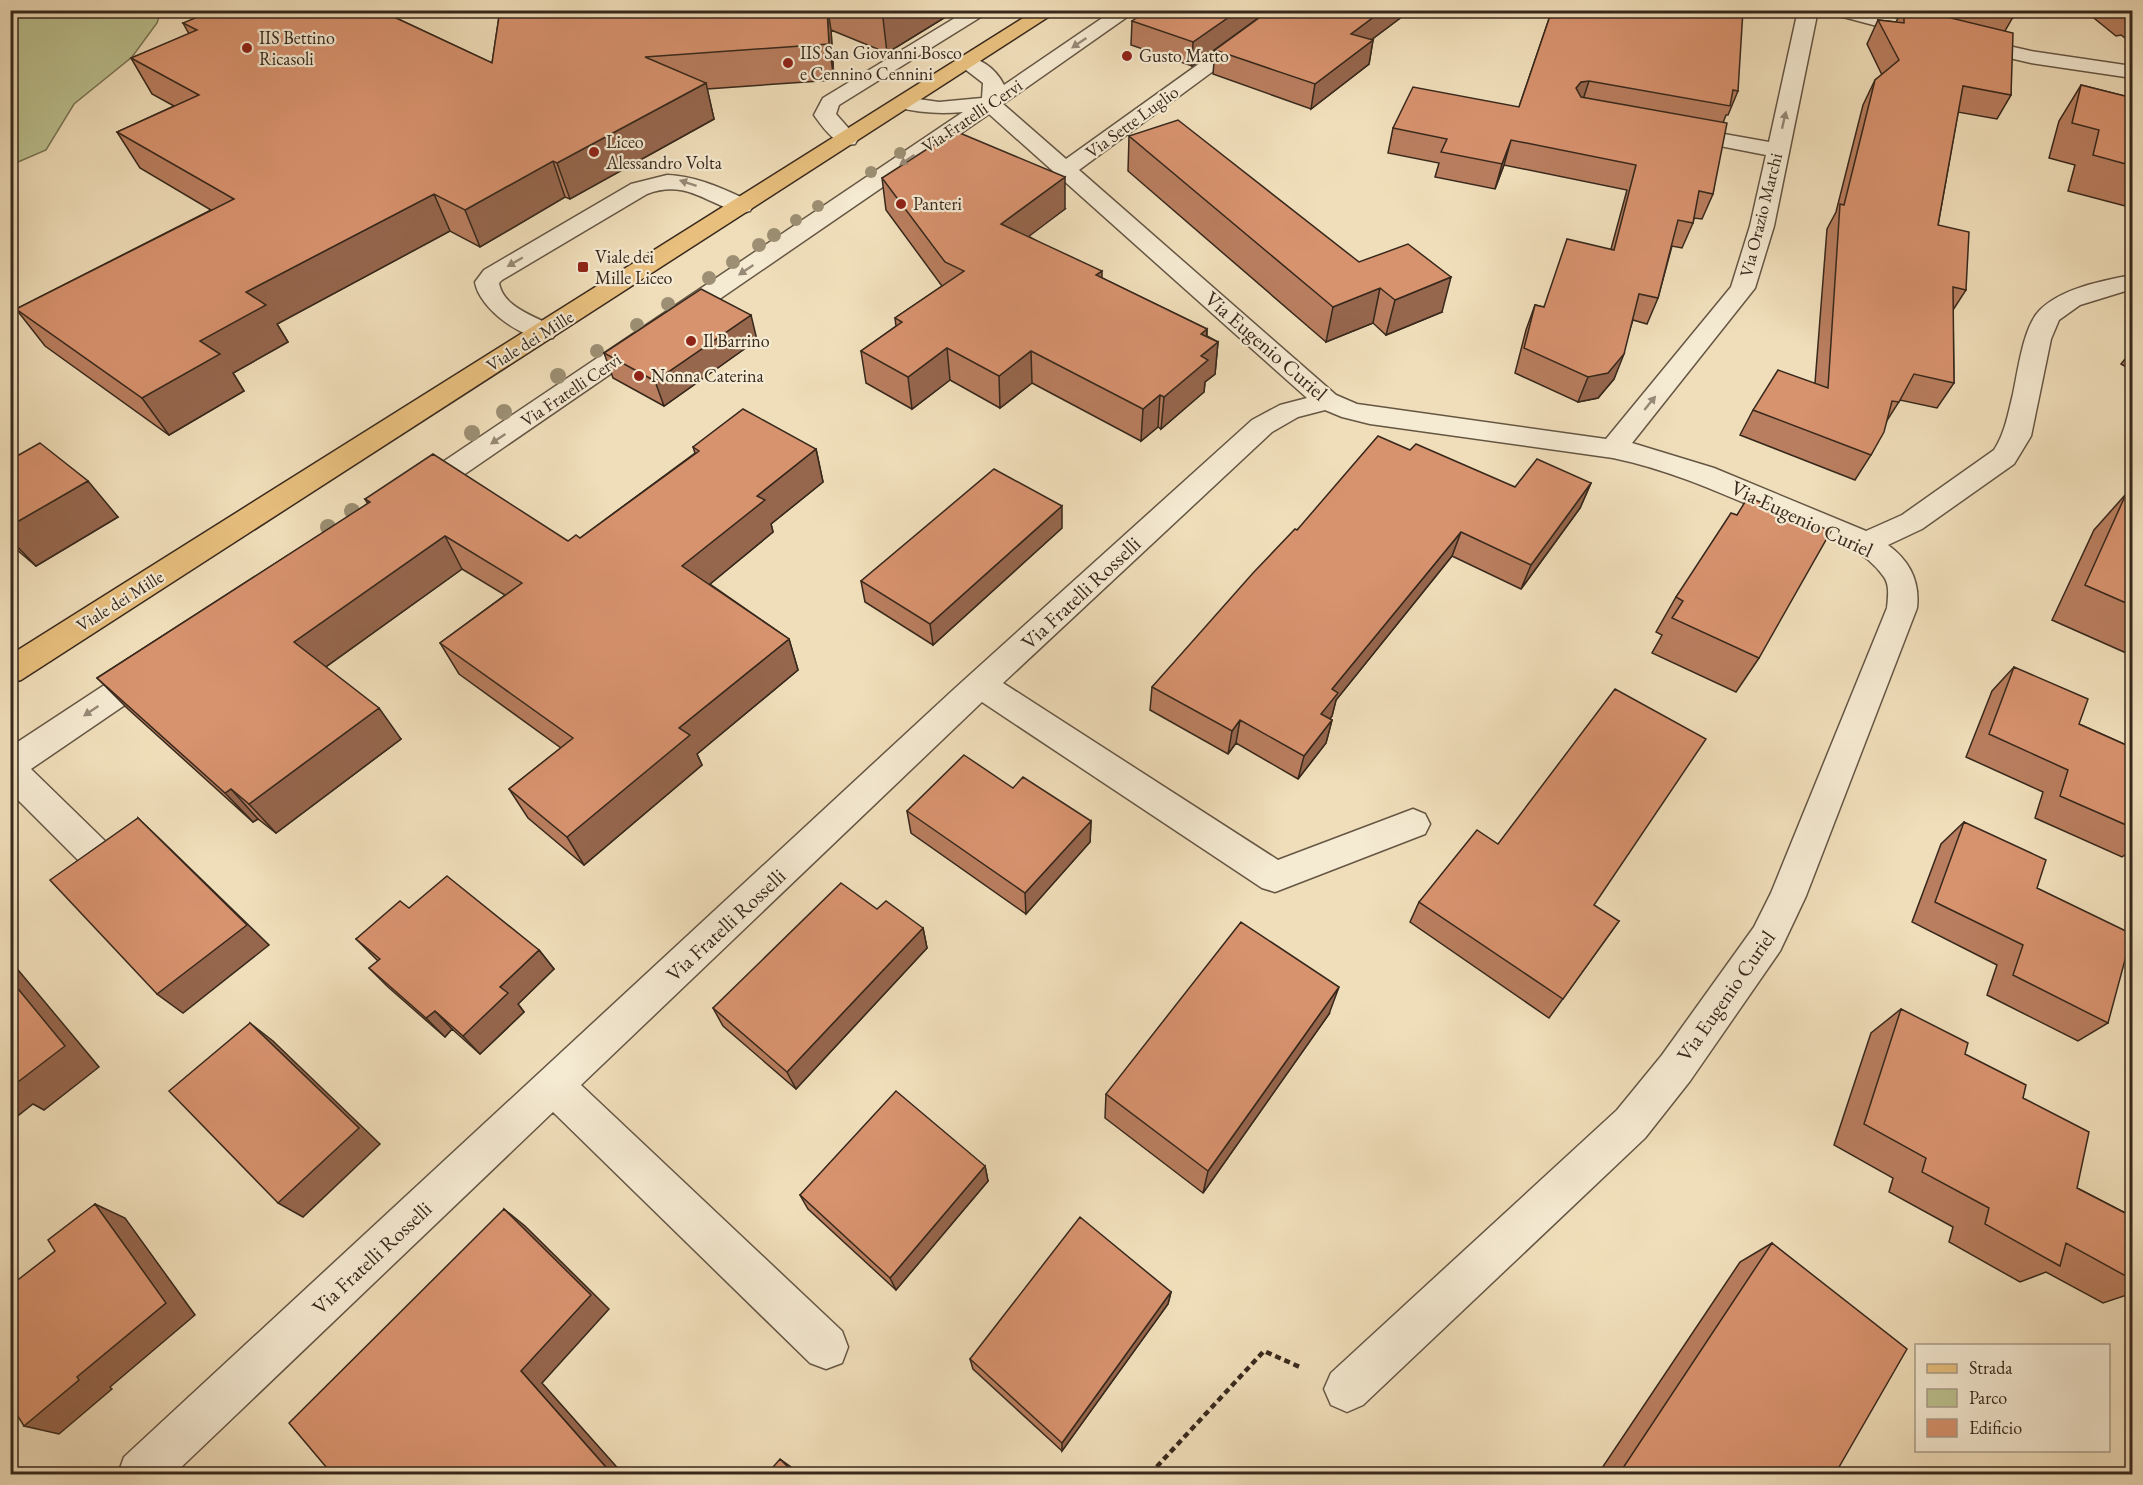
<svg xmlns="http://www.w3.org/2000/svg" width="2143" height="1485" font-family="'EB Garamond',serif">
<style>
.green{fill:#bbc18f;stroke:#797456;stroke-width:1.5}
.lines{fill:none;stroke-linecap:round;stroke-linejoin:round}
.minor-casing{stroke:#655644;stroke-width:3}
.major-casing{stroke:#37281c;stroke-width:3}
.path{stroke:#37281c;stroke-width:4.5;stroke-dasharray:6 4;stroke-linecap:butt}
.minor{fill:#f5ead2;fill-rule:evenodd}
.major{fill:#e8bf7d;fill-rule:evenodd}
.tree{fill:#9c8f73}
.wall{fill:#b97e5f;stroke:#37281c;stroke-width:1.5}
.shaded-wall{fill:#96664d;stroke:#37281c;stroke-width:1.5}
.building{fill:#d7926e;stroke:#37281c;stroke-width:1.5}
.oneway{fill:#968977}
.poi-dot{fill:#8f2418;stroke:#f5ead2;stroke-width:2}
.labels{text-anchor:middle;stroke-width:4.5;stroke-linejoin:round;paint-order:stroke}
.far-poi-label{font-size:18px;fill:#37281c;stroke:#f5ead2;text-anchor:start}
.far-street-label{font-size:18px;fill:#37281c;stroke:#f5ead2}
.street-label{font-size:21px;fill:#37281c;stroke:#f5ead2}
</style>
<rect width="100%" height="100%" fill="#f0deba"/>
<filter id="stains"><feTurbulence type="fractalNoise" baseFrequency=".00333" numOctaves="4"/><feColorMatrix values="0 0 0 0 .2 0 0 0 0 .09 0 0 0 0 .02 0 0 0 .5 -.17"/></filter>
<radialGradient id="worn" r=".72"><stop offset=".6" stop-color="#630" stop-opacity="0"/><stop offset="1" stop-color="#630" stop-opacity=".3"/></radialGradient>
<path class="green" d="M11,10L161,11L157,23L132,57L74,104L46,150L11,165Z"/>
<g class="lines">
<g class="minor-casing">
<path id="minor" d="M968,10H992L839,105L836,114L858,139L855,144C837,148 824,129 814,115L823,98Z
M1114,10H1137L1003,104L1066,159L1274,10H1296L1079,170L1336,395L1357,404L1606,439L1731,287L1750,226L1766,155L1679,138L1671,137L1668,132L1671,127L1679,126L1769,142L1798,10H1818L1774,226L1755,288L1632,443L1714,468L1866,531L1902,515L1994,450C2005,433 2008,414 2013,394C2018,371 2023,328 2039,311C2061,288 2102,281 2132,275V289L2080,305L2059,320L2051,339L2031,436L2014,464L1922,529L1888,545C1910,561 1920,582 1917,608L1806,896L1780,951L1690,1081L1645,1138L1363,1405L1347,1412L1331,1405L1324,1389L1331,1373L1617,1110L1662,1055L1754,927L1771,893L1887,608C1888,598 1890,585 1884,577C1861,543 1812,531 1777,517C1723,494 1671,470 1613,458L1370,424L1342,417L1325,410L1298,417L1272,432L1003,683L1278,860L1413,809L1425,814L1430,824L1425,834L1275,892L1262,888L982,702L581,1085L842,1331L848,1347L842,1363L826,1369L810,1363L553,1112L174,1474H118L124,1457L953,690L1252,420L1280,405L1307,398L989,114L427,500L417,503L407,500L403,493L407,486L963,112C940,114 919,113 897,107L893,103L897,99L904,97L939,102L982,98L983,83L957,63L960,59C978,54 996,69 1004,85Z
M1830,10H1863L1929,28L1932,32L1929,36L1922,38L1832,14Z
M1969,37L2031,51L2132,66V78L2031,63L1962,47L1959,43L1962,39Z
M667,175C697,176 723,189 750,201L753,206L750,211L742,213C706,204 687,179 647,194L502,280L499,283C503,307 534,316 553,326L557,332L553,338C527,344 479,309 475,282L484,270L631,184Z
M152,658L163,661L168,670L163,679L31,769L105,841L111,852L105,863L93,867L81,863L10,792V747L141,661Z"/>
</g>
<g class="major-casing">
<path id="major" d="M1036,10H1059L21,680L10,683V655Z"/>
</g>
<path class="path" d="M1150,1474L1264,1351L1302,1368"/>
<use href="#minor" class="minor"/>
<use href="#major" class="major"/>
</g>
<g class="tree">
<circle cx="900" cy="153" r="6"/>
<circle cx="871" cy="172" r="6"/>
<circle cx="818" cy="206" r="6"/>
<circle cx="796" cy="220" r="6"/>
<circle cx="774" cy="235" r="7"/>
<circle cx="759" cy="245" r="7"/>
<circle cx="733" cy="262" r="7"/>
<circle cx="709" cy="278" r="7"/>
<circle cx="668" cy="304" r="7"/>
<circle cx="637" cy="325" r="7"/>
<circle cx="597" cy="351" r="7"/>
<circle cx="558" cy="376" r="8"/>
<circle cx="504" cy="412" r="8"/>
<circle cx="472" cy="433" r="8"/>
<circle cx="352" cy="511" r="8"/>
<circle cx="328" cy="527" r="8"/>
</g>
<path class="wall" d="M500,10H957L887,53L831,30L834,80L707,89L714,119L570,199L565,197L480,247L450,231L277,324L288,342L233,373L244,391L169,435L45,346L16,309L211,210L140,168L117,132L174,106L152,94L131,58L189,34L183,23L392,16L492,63Z
M1269,10L1192,66L1131,45L1132,21Z
M1411,10L1371,40H1373L1369,64L1311,109L1213,74L1215,50Z
M1552,10L1738,91L1728,115H1726L1723,123L1713,194L1702,219L1694,218L1693,223L1682,248L1672,246L1658,298L1647,324L1633,320L1614,379L1598,398L1578,402L1515,373L1526,330L1535,305L1543,307L1611,249L1627,190L1504,165L1495,189L1435,177L1439,163L1388,153L1393,128L1519,107Z
M1892,10H2017L2005,31L2011,95L1997,119L1958,112L1938,225L1966,290L1953,310L1954,383L1937,408L1900,400L1886,422L1871,455L1855,480L1740,435L1753,410L1815,383L1827,229L1836,212L1863,105L1875,80L1882,75L1867,44L1878,20L1896,22L1899,16L1892,14Z
M2084,10H2133V44L2121,35L2116,36Z
M2081,85L2133,98V208L2068,191L2075,165L2049,158L2059,121Z
M1129,136L1359,262L1442,312L1386,335L1373,323L1326,342L1128,171Z
M882,178L1065,209L1028,236L1102,278L1207,329V336L1218,342L1215,374L1205,382L1204,392L1161,429L1158,427L1141,441L1032,383L1000,408L950,380L912,409L866,383L861,351L896,326L895,318L942,286L886,210Z
M757,340L664,406L613,378L604,353Z
M2133,349V371L2121,364Z
M693,447L816,449L823,482L771,524L773,532L710,584L789,639L798,670L697,754L702,765L584,865L528,818L509,789L561,748L459,674L440,643L505,595L462,569L326,667L401,739L276,833L258,819L253,822L128,709L97,678L368,504L365,499L568,541L580,538L695,453Z
M1410,450L1515,487L1591,483L1580,508L1521,589L1452,556L1336,700L1332,716L1330,719L1332,720L1326,743L1298,779L1236,743L1228,754L1150,710L1152,687L1297,530Z
M10,451L17,456L118,517L36,566L10,544Z
M2126,494L2133,497V656L2052,620L2094,530Z
M1737,515L1759,658L1736,692L1652,653L1662,635L1656,632L1676,597Z
M1062,528L933,645L865,602L861,581Z
M2014,667L2079,724L2133,748V849L2122,857L2035,818L2043,792L1966,757L1992,691Z
M1013,788L1091,821L1090,842L1026,914L911,833L907,811Z
M1964,822L2037,888L2108,1023L2078,1041L1987,995L1997,965L1912,922L1941,844Z
M1419,902L1619,921L1549,1018L1410,922Z
M409,908L539,950L554,969L518,1004L524,1012L480,1054L452,1029L445,1037L388,987L369,968L378,961L356,939Z
M877,909L923,928L927,948L796,1089L723,1026L713,1008Z
M1901,1009L1965,1054L2023,1098L2077,1188L2133,1217V1293L2103,1303L2046,1272L2020,1282L1949,1242L1953,1227L1889,1192L1893,1178L1834,1145L1871,1033Z
M1329,1014L1203,1193L1105,1118L1106,1094Z
M985,1166L988,1181L896,1290L808,1209L800,1195Z
M1772,1243L1835,1474H1598L1740,1262Z
M1171,1292L1168,1304L1062,1451L973,1369L970,1359Z"/>
<path class="shaded-wall" d="M352,10H405L361,30Z
M827,10H828L831,30L834,80L829,44Z
M895,10H957L887,53L883,18Z
M1239,10H1269L1192,66L1193,42Z
M1383,10H1411L1347,58L1351,34Z
M1373,40L1369,64L1311,109L1315,84Z
M1589,81L1581,106L1576,88L1581,82Z
M706,83L714,119L570,199L557,163Z
M1511,140L1504,165L1495,189L1502,164Z
M553,161L565,197L480,247L465,210Z
M1065,177V209L1003,256L1001,224Z
M434,194L450,231L277,324L288,342L233,373L244,391L169,435L142,398L200,341L246,292Z
M1102,271V303L1096,275Z
M1451,277L1442,312L1386,335L1395,300Z
M1380,288L1373,323L1326,342L1333,307Z
M751,315L757,340L664,406L655,381Z
M1207,329L1205,353L1218,342L1215,374L1205,382L1204,392L1161,429L1164,397L1201,334Z
M947,348L950,380L912,409L908,377Z
M1031,351L1032,383L1000,408L999,376Z
M1624,354L1614,379L1598,398L1578,402L1588,377Z
M1160,395L1158,427L1141,441L1143,409Z
M816,449L823,482L771,524L773,532L693,598L682,566L757,496Z
M88,481L118,517L36,566L10,539V526Z
M1591,483L1580,508L1521,589L1531,565Z
M1062,506V528L933,645L930,624Z
M1461,532L1452,556L1336,700L1332,716L1315,737L1321,714L1332,689Z
M445,536L462,569L317,673L294,642Z
M789,639L798,670L697,754L702,765L584,865L567,837L679,728Z
M379,708L401,739L276,833L249,804Z
M1240,720L1236,743L1228,754L1232,731Z
M1332,720L1326,743L1298,779L1304,756Z
M231,789L258,819L253,822L225,793Z
M138,818L161,840L269,945L183,1013L157,994Z
M1091,821L1090,842L1026,914L1025,893Z
M923,928L927,948L796,1089L787,1072Z
M539,950L554,969L518,1004L524,1012L480,1054L463,1036L500,987Z
M10,962L14,965L99,1067L44,1110L33,1104L10,1122Z
M1339,987L1329,1014L1203,1193L1208,1171Z
M435,1011L452,1029L445,1037L426,1018Z
M250,1023L273,1041L380,1144L303,1217L278,1203Z
M985,1166L988,1181L896,1290L890,1278Z
M95,1204L125,1218L195,1315L110,1387L112,1389L59,1434L24,1426L77,1377Z
M504,1209L525,1226L609,1309L542,1383L623,1474H612L521,1371Z
M1171,1292L1168,1304L1062,1451V1443Z
M780,1459L794,1469L800,1474H795Z"/>
<path class="building" d="M214,10H379L492,63L500,10H827L829,44L645,57L706,83L557,163L553,161L465,210L434,194L246,292L266,305L200,341L220,354L142,398L16,309L234,199L117,132L199,95L131,58L197,30L183,23Z
M864,10H895L883,18Z
M1148,10H1239L1193,42L1132,21Z
M1270,10H1383L1351,34L1373,40L1315,84L1215,50Z
M1552,10H1743L1738,91L1733,90L1730,106L1589,81L1581,82L1576,88L1581,97L1727,123L1713,194L1699,191L1693,223L1678,220L1658,298L1639,294L1624,354L1608,373L1588,377L1524,348L1535,305L1544,307L1567,239L1614,250L1636,165L1511,140L1502,164L1441,152L1447,139L1393,128L1413,87L1519,107Z
M1904,10H1918L2013,33L2011,95L1963,86L1938,225L1969,232L1966,290L1953,287L1954,383L1914,374L1899,402L1892,401L1884,432L1871,455L1753,410L1778,370L1828,388L1840,204L1844,205L1875,80L1899,60L1878,20L1904,23Z
M1983,10H2013V18Z
M2081,85L2133,98V166L2093,155L2099,130L2072,123Z
M1178,120L1359,262L1408,244L1451,277L1395,300L1380,288L1333,307L1129,136Z
M955,131L1065,177L1001,224L1102,271L1096,275L1207,329L1201,334L1218,342L1201,356L1208,360L1164,397L1160,395L1143,409L1031,351L999,376L947,348L908,377L861,351L902,322L895,318L964,271L945,262L882,178Z
M701,289L751,315L655,381L604,353Z
M743,409L816,449L757,496L765,500L682,566L789,639L679,728L690,735L567,837L509,789L573,738L440,643L522,583L445,536L294,642L379,708L249,804L231,789L225,793L97,678L370,502L365,499L433,454L568,541L576,535L580,538L699,451L693,447Z
M1378,436L1410,450L1416,444L1515,487L1537,459L1591,483L1531,565L1461,532L1332,689L1338,693L1321,714L1332,720L1304,756L1240,720L1232,731L1152,687L1253,573L1295,529L1297,530Z
M40,443L88,481L10,526V451L17,456Z
M994,469L1062,506L930,624L861,581Z
M2126,494L2133,497V606L2085,585Z
M1748,497L1831,531L1759,658L1672,618L1683,601L1676,597L1731,513L1737,515Z
M2014,667L2088,699L2079,724L2133,748V828L2060,796L2068,770L1989,734Z
M1615,689L1706,739L1594,905L1619,921L1563,999L1419,902L1477,830L1498,844Z
M964,755L1013,788L1023,777L1091,821L1025,893L907,811Z
M138,818L247,925L157,994L50,880Z
M1964,822L2046,860L2037,888L2132,934L2108,1023L2013,975L2023,945L1935,902Z
M447,876L539,950L500,987L508,993L463,1036L435,1011L426,1018L369,968L380,959L356,939L400,901L409,908Z
M841,883L877,909L886,901L923,928L787,1072L713,1008Z
M1241,922L1339,987L1208,1171L1106,1094Z
M10,979L65,1046L10,1088Z
M1901,1009L1968,1043L1965,1054L2026,1085L2023,1098L2089,1132L2077,1188L2133,1217V1280L2066,1243L2060,1266L1985,1224L1989,1208L1922,1172L1926,1158L1864,1124Z
M250,1023L359,1128L278,1203L169,1091Z
M896,1091L985,1166L890,1278L800,1195Z
M95,1204L166,1303L77,1377L79,1380L24,1426L10,1404V1286L55,1251L48,1240Z
M504,1209L591,1295L521,1371L612,1474H332L289,1423Z
M1080,1217L1171,1292L1062,1443L970,1359Z
M1772,1243L1907,1349L1835,1474H1619Z
M780,1459L795,1474H767Z"/>
<defs><path id="oneway-solid" d="M-6-.8H1V-3.2L6.5 0L1 3.2V.8H-6Z" transform="scale(1.5)"/></defs>
<g class="oneway">
<use href="#oneway-solid" transform="translate(1079 43) rotate(146)"/>
<use href="#oneway-solid" transform="translate(1784 120) rotate(-77)"/>
<use href="#oneway-solid" transform="translate(907 160) rotate(146)"/>
<use href="#oneway-solid" transform="translate(688 183) rotate(-162)"/>
<use href="#oneway-solid" transform="translate(515 262) rotate(150)"/>
<use href="#oneway-solid" transform="translate(746 270) rotate(146)"/>
<use href="#oneway-solid" transform="translate(1650 403) rotate(-51)"/>
<use href="#oneway-solid" transform="translate(498 439) rotate(146)"/>
<use href="#oneway-solid" transform="translate(91 711) rotate(146)"/>
</g>
<g class="poi-dot">
<circle cx="247" cy="48" r="6"/>
<circle cx="1127" cy="56" r="6"/>
<circle cx="788" cy="63" r="6"/>
<circle cx="594" cy="152" r="6"/>
<circle cx="901" cy="204" r="6"/>
<rect x="577" y="261" width="12" height="12" rx="3"/>
<circle cx="691" cy="341" r="6"/>
<circle cx="639" cy="376" r="6"/>
</g>
<g class="labels">
<g class="far-poi-label">
<text x="259" y="44">IIS Bettino<tspan x="259" dy="21">Ricasoli</tspan></text>
<text x="800" y="59">IIS San Giovanni Bosco<tspan x="800" dy="21">e Cennino Cennini</tspan></text>
<text x="1139" y="62">Gusto Matto</text>
<text x="606" y="148">Liceo<tspan x="606" dy="21">Alessandro Volta</tspan></text>
<text x="913" y="210">Panteri</text>
<text x="595" y="263">Viale dei<tspan x="595" dy="21">Mille Liceo</tspan></text>
<text x="703" y="347">Il Barrino</text>
<text x="651" y="382">Nonna Caterina</text>
</g>
<g class="far-street-label">
<text transform="translate(972 116) rotate(-34)" y="6">Via Fratelli Cervi</text>
<text transform="translate(1132 122) rotate(-36)" y="6">Via Sette Luglio</text>
<text transform="translate(1761 215) rotate(-76)" y="6">Via Orazio Marchi</text>
<text transform="translate(530 341) rotate(-32)" y="6">Viale dei Mille</text>
<text transform="translate(571 390) rotate(-34)" y="6">Via Fratelli Cervi</text>
<text transform="translate(120 601) rotate(-32)" y="6">Viale dei Mille</text>
</g>
<g class="street-label">
<text transform="translate(1266 346) rotate(41)" y="7">Via Eugenio Curiel</text>
<text transform="translate(1802 519) rotate(25)" y="7">Via Eugenio Curiel</text>
<text transform="translate(1081 593) rotate(-43)" y="7">Via Fratelli Rosselli</text>
<text transform="translate(726 925) rotate(-43)" y="7">Via Fratelli Rosselli</text>
<text transform="translate(1726 996) rotate(-55)" y="7">Via Eugenio Curiel</text>
<text transform="translate(372 1258) rotate(-43)" y="7">Via Fratelli Rosselli</text>
</g>
</g>
<rect width="2143" height="1485" fill="none" stroke="#f0deba" stroke-width="36"/>
<rect x="12" y="12" width="2119" height="1461" fill="none" stroke="#37281c" stroke-width="3"/>
<rect x="18" y="18" width="2107" height="1449" fill="none" stroke="#37281c" stroke-width="1.5"/>
<rect x="1915" y="1344" width="195" height="108" fill="#f5ead2" stroke="#a99c89" stroke-width="1.5"/>
<rect x="1927" y="1364" width="30" height="9" fill="#e8bf7d" stroke="#a99c89" stroke-width="1.5"/>
<text x="1969" y="1374" font-size="18" fill="#37281c">Strada</text>
<rect x="1927" y="1389" width="30" height="18" fill="#bbc18f" stroke="#a99c89" stroke-width="1.5"/>
<text x="1969" y="1404" font-size="18" fill="#37281c">Parco</text>
<rect x="1927" y="1419" width="30" height="18" fill="#d7926e" stroke="#a99c89" stroke-width="1.5"/>
<text x="1969" y="1434" font-size="18" fill="#37281c">Edificio</text>
<rect width="100%" height="100%" filter="url(#stains)"/>
<rect width="100%" height="100%" fill="url(#worn)"/>
</svg>
